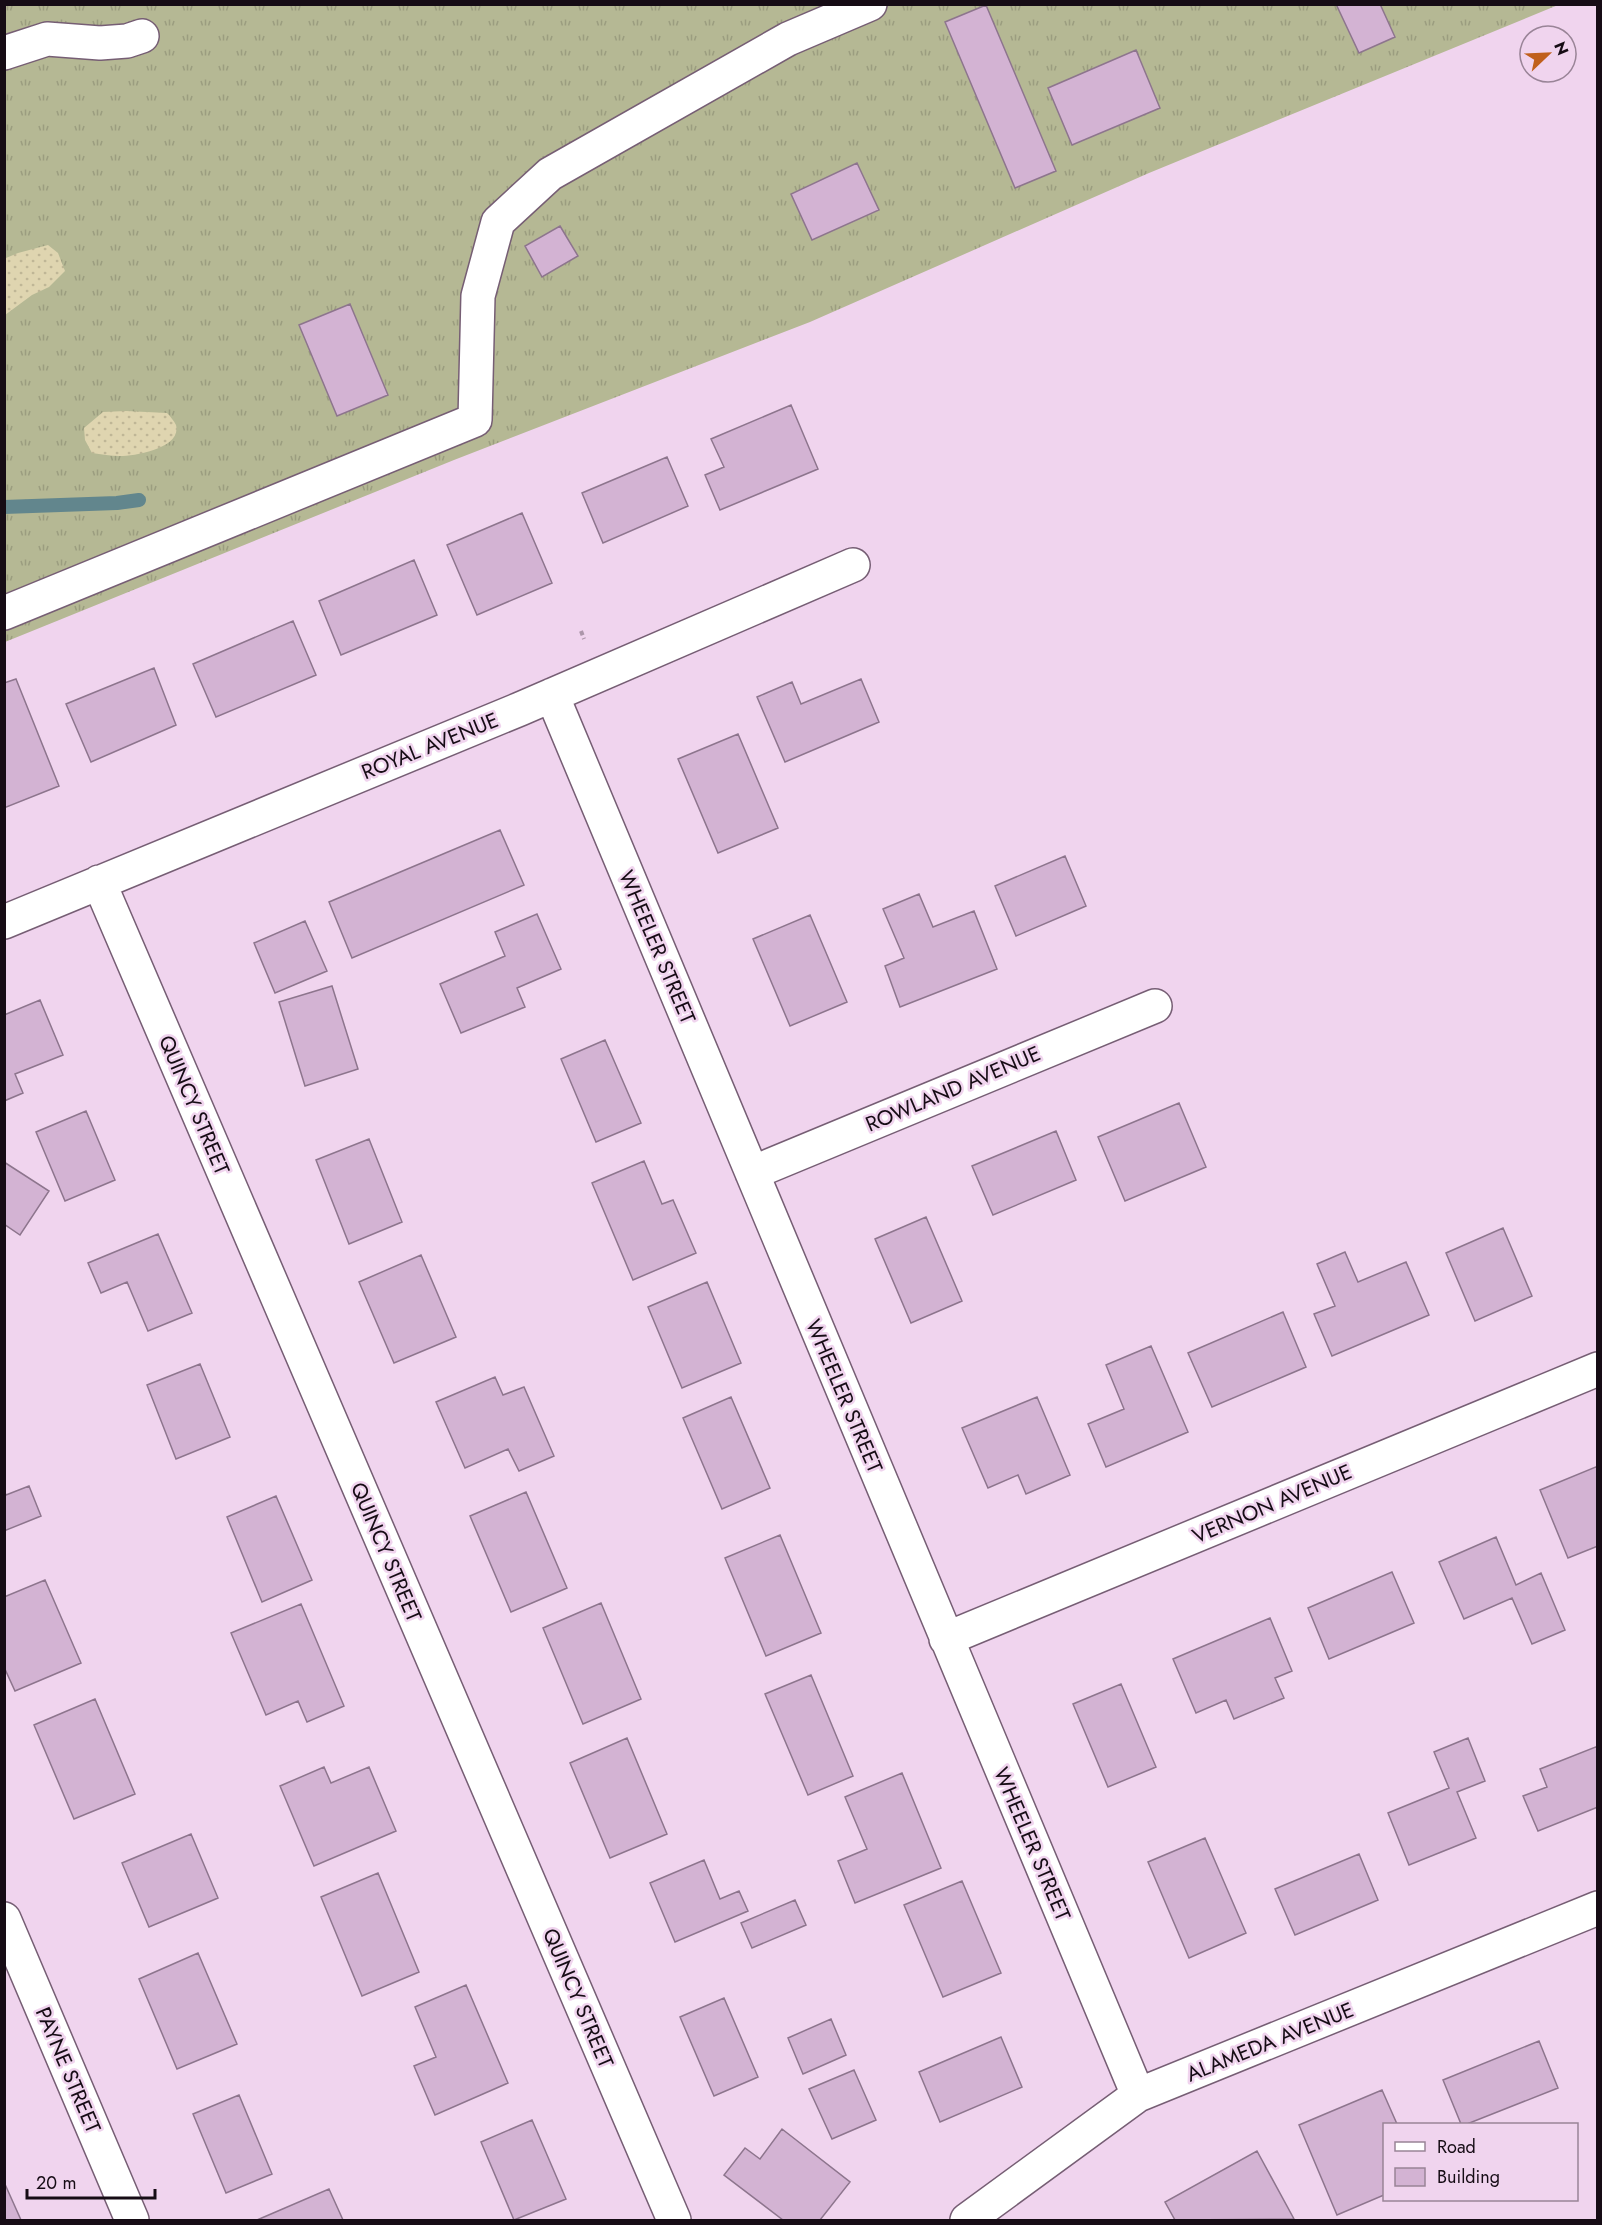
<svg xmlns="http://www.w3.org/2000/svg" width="1602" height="2225" font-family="Jost,sans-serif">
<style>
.grass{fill:url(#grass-tufts)}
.sand{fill:url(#sand-dots)}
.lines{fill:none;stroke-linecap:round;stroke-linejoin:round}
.stream{stroke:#62868d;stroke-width:14}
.building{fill:#d3b3d3;stroke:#8d758d;stroke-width:1.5}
.minor-casing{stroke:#765e74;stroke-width:36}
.path{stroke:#ac96aa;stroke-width:4;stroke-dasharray:4.5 3;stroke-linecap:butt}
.minor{stroke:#fff;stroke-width:33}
.labels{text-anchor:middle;stroke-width:5;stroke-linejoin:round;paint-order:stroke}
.street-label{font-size:21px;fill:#160c15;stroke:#f0d4ee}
</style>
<defs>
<pattern id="grass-tufts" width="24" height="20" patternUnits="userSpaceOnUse" patternTransform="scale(1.5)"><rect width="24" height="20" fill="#b5b894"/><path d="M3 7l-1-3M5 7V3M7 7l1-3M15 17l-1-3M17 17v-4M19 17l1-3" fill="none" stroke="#9b9d7f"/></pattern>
<pattern id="sand-dots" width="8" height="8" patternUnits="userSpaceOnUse" patternTransform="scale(1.5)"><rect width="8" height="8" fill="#dfd5b0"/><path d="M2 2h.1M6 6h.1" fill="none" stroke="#bfb696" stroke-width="1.8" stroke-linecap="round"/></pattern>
</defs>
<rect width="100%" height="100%" fill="#f0d4ee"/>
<path class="grass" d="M5,5H1558L1149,173L810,322L454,460L5,642Z"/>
<path class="sand" d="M48,245L58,253L65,271L49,287L32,295L5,315L6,258L18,253Z
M126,411L167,413C170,416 174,421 176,425C182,448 135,456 120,456C111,456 101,454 92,453L85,440L84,428L103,412Z"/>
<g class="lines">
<path class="stream" d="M4,507L117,503L139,500"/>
</g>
<path class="building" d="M1336,4H1380L1395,37L1359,53Z
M986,5L1056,171L1015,188L945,22Z
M1136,50L1160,108L1072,145L1048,88Z
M857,163L879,210L812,240L791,194Z
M560,226L578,256L542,277L525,246Z
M350,304L388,395L337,416L299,325Z
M791,405L818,469L720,510L705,475L724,467L711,439Z
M667,457L688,506L603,543L582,493Z
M522,513L552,583L477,615L447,545Z
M414,560L437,615L341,655L319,601Z
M293,621L316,675L216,717L193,664Z
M154,668L176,725L91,762L66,704Z
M16,679L59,786L4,808V683Z
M861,679L879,722L785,762L757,697L792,682L801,704Z
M738,734L778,828L718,853L678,759Z
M500,830L524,885L352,958L329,902Z
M1065,856L1086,906L1016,936L995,886Z
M919,894L933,927L974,911L997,969L900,1007L885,966L904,958L883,909Z
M537,914L561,969L517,988L525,1007L461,1033L440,984L505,956L495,932Z
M810,915L847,1002L790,1026L753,939Z
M305,921L327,971L275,993L254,943Z
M332,986L358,1069L305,1086L279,1002Z
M40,1000L63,1055L15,1074L23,1093L4,1101V1015Z
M605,1040L641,1123L596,1142L561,1059Z
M1179,1103L1206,1167L1125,1201L1098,1137Z
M86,1111L115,1180L65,1201L36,1132Z
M1056,1131L1076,1180L993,1215L972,1166Z
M369,1139L402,1222L349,1244L316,1160Z
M644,1161L662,1204L673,1200L696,1253L633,1280L592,1183Z
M4,1162L49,1191L20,1235L4,1224Z
M926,1217L962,1301L911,1323L875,1239Z
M1503,1228L1532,1296L1475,1321L1446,1253Z
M158,1234L192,1313L148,1331L127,1282L101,1293L88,1263Z
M1345,1252L1358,1282L1406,1262L1429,1315L1332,1356L1314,1314L1335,1306L1317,1264Z
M421,1255L456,1337L394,1363L359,1282Z
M707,1282L741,1363L682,1388L648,1307Z
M1283,1312L1306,1367L1212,1407L1188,1353Z
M1151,1346L1188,1432L1106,1467L1088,1424L1124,1409L1106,1365Z
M200,1364L230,1437L176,1459L147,1385Z
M495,1377L503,1395L524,1387L554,1456L519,1471L508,1449L465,1468L436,1402Z
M731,1397L770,1488L722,1509L683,1418Z
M1037,1397L1070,1475L1026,1494L1018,1475L988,1488L962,1428Z
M1598,1466V1546L1568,1558L1540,1490Z
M29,1486L41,1516L4,1531V1490L6,1495Z
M526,1492L567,1588L511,1612L470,1516Z
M276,1496L312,1580L262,1602L227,1517Z
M780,1535L821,1633L766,1656L725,1558Z
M1496,1537L1516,1585L1541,1573L1565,1630L1532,1644L1512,1598L1464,1619L1439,1562Z
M1392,1572L1414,1623L1329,1659L1308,1608Z
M45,1580L81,1663L15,1691L4,1667V1597Z
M601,1603L641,1699L583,1724L543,1628Z
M301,1604L344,1706L307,1722L298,1701L266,1715L231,1633Z
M1270,1618L1292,1671L1275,1678L1284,1698L1234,1719L1226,1700L1196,1713L1173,1659Z
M811,1675L853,1776L808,1795L765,1694Z
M1121,1684L1156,1767L1108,1787L1073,1704Z
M95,1699L135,1794L74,1819L34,1725Z
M627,1738L667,1834L610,1858L570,1763Z
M1468,1738L1485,1781L1457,1792L1476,1838L1409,1865L1388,1813L1449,1788L1434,1752Z
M1598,1746V1807L1538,1831L1523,1796L1547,1787L1540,1769Z
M324,1767L331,1783L369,1767L396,1831L314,1866L280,1786Z
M902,1773L941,1868L855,1903L838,1861L867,1849L845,1797Z
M191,1834L218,1898L149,1927L122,1863Z
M1205,1838L1246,1933L1189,1958L1148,1862Z
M1359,1854L1378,1900L1295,1935L1275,1889Z
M704,1860L720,1899L739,1891L748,1911L675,1942L650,1883Z
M378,1873L419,1972L362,1996L321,1897Z
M962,1881L1001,1973L943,1997L904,1905Z
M795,1900L806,1925L752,1948L741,1923Z
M198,1953L237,2044L177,2069L139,1979Z
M466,1985L508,2083L435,2115L414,2066L436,2057L415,2007Z
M724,1998L758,2077L714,2096L680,2017Z
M831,2019L846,2055L803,2074L788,2038Z
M1001,2037L1022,2087L940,2122L919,2072Z
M1539,2041L1558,2088L1467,2124H1461L1443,2080Z
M854,2070L876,2120L832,2139L809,2089Z
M1382,2090L1397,2124H1384V2195L1337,2215L1299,2125Z
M239,2095L272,2174L226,2193L193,2114Z
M532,2120L566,2199L514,2220L481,2142Z
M782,2129L850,2182L820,2220H783L724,2175L745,2148L760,2159Z
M1257,2151L1294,2219L1175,2220L1165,2202Z
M4,2182L21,2220H4Z
M329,2189L343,2220H257Z"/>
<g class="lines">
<g class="minor-casing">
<path id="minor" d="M4,53L47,39L100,43L127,41L142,36
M4,613L475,420L478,296L498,222L550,174L788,39L870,4
M552,695L1138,2095
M99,882L674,2220
M4,922L520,709L853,565
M752,1173L1155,1006
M946,1639L1598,1369
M4,1919L132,2220
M967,2220L1138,2095L1598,1908"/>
</g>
<path class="path" d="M581,631L584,639"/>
<use href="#minor" class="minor"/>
</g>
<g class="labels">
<g class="street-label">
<text transform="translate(430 746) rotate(-22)" y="7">ROYAL AVENUE</text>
<text transform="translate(657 947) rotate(67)" y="7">WHEELER STREET</text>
<text transform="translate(953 1089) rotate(-23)" y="7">ROWLAND AVENUE</text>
<text transform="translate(194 1105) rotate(67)" y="7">QUINCY STREET</text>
<text transform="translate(844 1396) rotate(67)" y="7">WHEELER STREET</text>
<text transform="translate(1272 1504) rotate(-23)" y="7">VERNON AVENUE</text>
<text transform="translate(386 1552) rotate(67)" y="7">QUINCY STREET</text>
<text transform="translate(1032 1844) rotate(67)" y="7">WHEELER STREET</text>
<text transform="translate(578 1998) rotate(67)" y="7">QUINCY STREET</text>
<text transform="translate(1270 2042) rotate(-22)" y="7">ALAMEDA AVENUE</text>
<text transform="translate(68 2070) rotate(67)" y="7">PAYNE STREET</text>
</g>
</g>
<rect width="1602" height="2225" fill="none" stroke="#160c15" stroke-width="12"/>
<rect x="1383" y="2123" width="195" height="78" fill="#f0d4ee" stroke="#998497" stroke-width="1.5"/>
<rect x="1395" y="2142" width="30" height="9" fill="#ffffff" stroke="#998497" stroke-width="1.5"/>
<text x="1437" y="2153" font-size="18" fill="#160c15">Road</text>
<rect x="1395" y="2168" width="30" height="18" fill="#d3b3d3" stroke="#998497" stroke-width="1.5"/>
<text x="1437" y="2183" font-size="18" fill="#160c15">Building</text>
<g transform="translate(1548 54) rotate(67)"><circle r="28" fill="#f0d4ee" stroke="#998497" stroke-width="1.5"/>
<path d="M0-4.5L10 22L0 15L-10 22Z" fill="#c0601c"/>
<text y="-9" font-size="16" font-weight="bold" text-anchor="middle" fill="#160c15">N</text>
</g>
<path d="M27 2189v9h128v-9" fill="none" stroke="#160c15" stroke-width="3"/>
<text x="36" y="2189" font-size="18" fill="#160c15" stroke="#f0d4ee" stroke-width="4.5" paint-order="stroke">20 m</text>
</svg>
